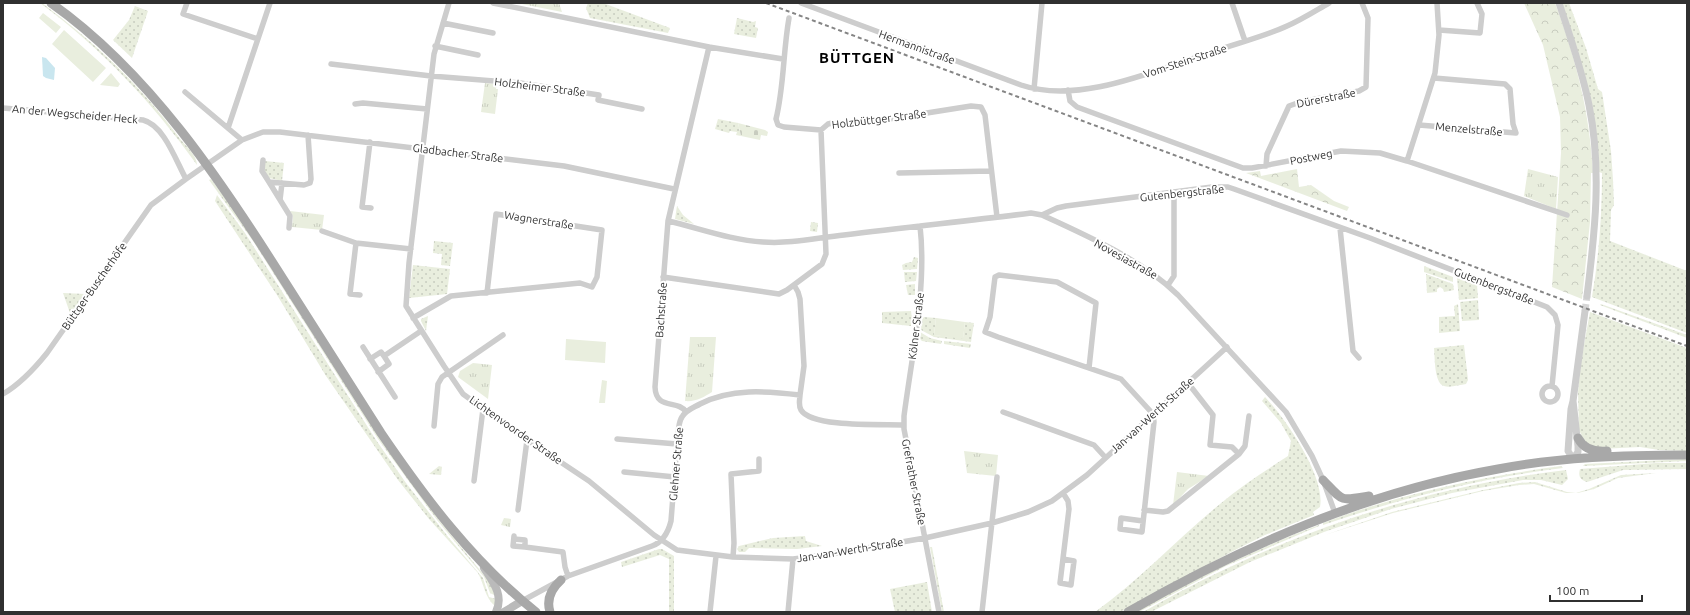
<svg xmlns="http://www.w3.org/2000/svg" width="1690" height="615" font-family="Ubuntu,sans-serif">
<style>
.grass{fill:url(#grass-dots)}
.forest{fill:url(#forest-crowns)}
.cemetery{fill:url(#cemetery-stones)}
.park{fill:url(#park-tufts)}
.pitch{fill:#e9eede}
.water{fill:#c9e6ef}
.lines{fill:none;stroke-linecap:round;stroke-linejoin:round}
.tertiary-tunnel{stroke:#d6d6d6;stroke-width:7;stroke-dasharray:7 3.5;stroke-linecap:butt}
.minor{stroke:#cdcdcd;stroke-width:5.5}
.tertiary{stroke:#cdcdcd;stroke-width:7}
.secondary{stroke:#bababa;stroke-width:8}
.primary{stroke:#a8a8a8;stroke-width:9}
.rail{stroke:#858585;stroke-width:2;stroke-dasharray:4 3;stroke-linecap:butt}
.labels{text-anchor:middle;stroke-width:4;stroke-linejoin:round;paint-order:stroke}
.street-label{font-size:11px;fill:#303030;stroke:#fff}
.district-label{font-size:15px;font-weight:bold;letter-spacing:1px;fill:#000;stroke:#fff}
</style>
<defs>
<pattern id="grass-dots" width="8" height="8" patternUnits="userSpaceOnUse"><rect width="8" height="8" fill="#e9eede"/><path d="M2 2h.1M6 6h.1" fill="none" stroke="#c8ccbf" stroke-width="1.8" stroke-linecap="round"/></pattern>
<pattern id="forest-crowns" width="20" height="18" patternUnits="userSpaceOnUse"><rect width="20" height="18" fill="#e9eede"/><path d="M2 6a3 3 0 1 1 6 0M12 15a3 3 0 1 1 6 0" fill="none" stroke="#c8ccbf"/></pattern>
<pattern id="cemetery-stones" width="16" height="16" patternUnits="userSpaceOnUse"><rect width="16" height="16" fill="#e9eede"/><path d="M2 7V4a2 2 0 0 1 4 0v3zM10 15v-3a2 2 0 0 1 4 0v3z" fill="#c8ccbf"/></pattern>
<pattern id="park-tufts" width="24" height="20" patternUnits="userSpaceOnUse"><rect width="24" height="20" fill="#e9eede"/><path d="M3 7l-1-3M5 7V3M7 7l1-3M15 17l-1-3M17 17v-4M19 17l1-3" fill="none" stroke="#c8ccbf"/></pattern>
</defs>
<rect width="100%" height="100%" fill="#fff"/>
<path class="grass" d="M40,3H42C95,42 142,87 181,140C187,147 197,156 197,165C153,103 101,48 40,3Z
M588,3H603L670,28L668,33L590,18L586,8Z
M1562,3H1569L1586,48L1598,89L1602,92L1611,151L1613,180L1614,205L1611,210L1610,241L1687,271V333L1592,297C1599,256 1602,215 1602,173L1599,172L1597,140Z
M135,6L148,11L132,58L113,40L129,20Z
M737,18L753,22L756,21L755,27L758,28L756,38L734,34Z
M718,119L738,123L741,136L736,135L737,132L730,131L729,133L715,129Z
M265,161L284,163L282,181L269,178L264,170Z
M211,179L237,214L369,422L438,519L493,586L496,596L490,593L484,577L437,520L378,439L253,241L209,180Z
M217,195L245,233L376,440L406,483L449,538L483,578L489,597L496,599L495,606C485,598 484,584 478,573L429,519L398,480L326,376L277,295L215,201Z
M677,206L683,215L694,224L675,219Z
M811,222L818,223L817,232L810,231Z
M434,241L453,243L450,266L441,265L442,254L433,253Z
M914,257L918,258L917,269L903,270L902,265L906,263L912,262Z
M413,265L450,269L447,294L409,298Z
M1424,266L1453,277V282L1424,272Z
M917,272L916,281L905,282L904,272Z
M1426,274L1453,284L1454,290L1444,292L1443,289L1440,287L1437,289V292L1427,293Z
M1457,278L1477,285L1478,298L1459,300Z
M915,284V295H908L906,285Z
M63,293L86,294L71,316Z
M1478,300L1479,320L1462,321L1460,302Z
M1458,304L1460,331L1439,333V317L1455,316L1454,306Z
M1601,304L1687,335V338L1600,305Z
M911,311L912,318L911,326L882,323V312Z
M1590,312L1687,348V451L1659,450L1640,447L1600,449L1589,445L1583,438L1579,430L1578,392L1581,361Z
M428,316L426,331L421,321V319Z
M924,317L936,318L934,335L963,338L965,322L974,323L971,342L934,337L921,330L922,319Z
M920,332L930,338L942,341L941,344L922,341L919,338Z
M944,341L971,344L970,348L944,344Z
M1464,345L1468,380L1466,384C1459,385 1450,388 1444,386C1434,383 1435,357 1434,348Z
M1265,397C1285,418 1326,477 1320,507L1313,512L1314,515L1265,535L1237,549L1120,612H1095C1140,580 1177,539 1220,504C1241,486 1265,471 1288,456L1291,441L1281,423L1262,401Z
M1687,459V461L1583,466L1585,464Z
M1656,463H1687V469L1623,470L1587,482C1580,480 1578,476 1580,469Z
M439,466L442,467L441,475L429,474Z
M1561,466L1563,468C1480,478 1402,498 1323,525V523C1399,494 1480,477 1561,466Z
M1566,470L1568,479L1562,485L1541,480H1523L1452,493L1391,509L1324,532L1250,562L1151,612H1143C1275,537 1415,488 1566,470Z
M1656,473L1618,478L1594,489L1578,493H1566L1534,484L1519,485L1483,491L1393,513L1325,535L1392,512L1483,490L1519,483L1535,482L1567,492L1576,493L1589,489L1621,475Z
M1319,525V526L1226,566L1139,612H1135C1195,579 1255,549 1319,525Z
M805,536L806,541L822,546L797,549L749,548L745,552H739L737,549L739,546L773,538Z
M930,547H932L944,612H942Z
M659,549H662L674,556V612H669V559L660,555L622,567L621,562Z
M927,582L932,612H895L890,589Z"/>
<path class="forest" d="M1524,3H1555C1576,58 1590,114 1593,173H1591L1590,222L1582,299L1552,287L1561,153L1560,117L1543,45Z
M1297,169L1299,187L1311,185L1334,201L1349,207L1347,211L1246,173L1260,171L1261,176Z"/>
<path class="cemetery" d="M738,123L765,130L768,132L767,136L761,135L760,140L741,136Z"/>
<path class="park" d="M522,3H559L562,12L522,4Z
M485,83L497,84L496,89H498L495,114L481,112Z
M1528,169L1558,177L1556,209L1524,196Z
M290,211L324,215L322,230L292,227L293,216Z
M690,337H716L712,392C704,397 696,402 685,401Z
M473,363L492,365L488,399L458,377L460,371Z
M964,451L998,455L996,476L967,473Z
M1177,472L1209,476L1188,489L1173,505Z
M504,518L511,519L510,527L501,525Z"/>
<path class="pitch" d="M43,13L61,27L56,33L39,18Z
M64,30L106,68L93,82L52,44Z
M111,73L120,84L118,87L100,85Z
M936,318L965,322L963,339L934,335Z
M566,339L606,342L605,363L565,360Z
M602,380L607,381L605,403H599Z"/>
<path class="water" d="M42,57L46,58L55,68L54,80L46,78L43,76Z"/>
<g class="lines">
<path class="tertiary-tunnel" d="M1585,311L1587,296"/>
<path class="minor" d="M187,3L183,14L258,39
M449,3L434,54L409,263L406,306L444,366L463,394L517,433L589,481L654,535L677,550L733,557L793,559L826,555L925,538L992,523L1028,512L1052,501L1087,475L1227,347
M493,3L709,47L783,59
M801,3L1021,85C1080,105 1155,70 1212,52C1237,43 1263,37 1287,26C1301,20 1315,11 1329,3
M1232,3L1245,41
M789,18C783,52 784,87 776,119L778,125L784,127L821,130L828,124L832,123L870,122L971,106L981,107L985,115L997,217
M443,23L493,33
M1439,30L1480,33L1482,14L1477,3
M435,46L478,55
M331,64L431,76L520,83L599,95L598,100L642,109
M1034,89L1042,3
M1068,90L1070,101L1077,107L1243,168H1252L1341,151L1380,153L1407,161L1567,215
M185,92L242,140
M355,104L363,103L427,109
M3,108L143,120C164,125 176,161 186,179
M1419,125L1516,133L1513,124L1510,89L1505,84L1434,78
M228,128L270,3
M370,142L362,207L371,208
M263,160L262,171L269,182
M1407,161L1435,73L1439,35L1437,3
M1266,166L1267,154L1289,106L1300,102L1359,91L1366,87L1368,18L1362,3
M899,173L991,171
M280,200L282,183
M1042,215L1057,208L1066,206L1212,187H1228L1234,189L1370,238L1547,307L1555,315L1558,325L1552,386
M668,221C699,228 730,240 763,242C791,244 816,238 844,235C906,227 968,221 1031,213L1042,215C1089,237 1141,259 1178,295L1286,412L1312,456L1323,480L1335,513
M920,226C927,286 912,355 904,416V429L939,612
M289,228L290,216L269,182L304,185L310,183L311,179L308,135
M1340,228L1353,351L1359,358
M322,231L356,243L411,249
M356,243L350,294L360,295
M663,277L779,294L787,290L822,264L826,254L821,130
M1168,285L1174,276V193
M413,318L451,296L580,283L592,287L597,277L602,230L496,214L487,293
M363,347L395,397
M370,359L381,352L384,356L421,331
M1089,368L1096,303L1057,282L999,275L995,277L990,317L985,332L998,337L1121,379L1153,414L1154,422L1142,532L1120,529L1121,518L1143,521
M378,372L389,364L384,356
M1542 394a8 8 0 1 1 16 0a8 8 0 1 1-16 0Z
M3,394C20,384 35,368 47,353L151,205L186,179L242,140L263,132H280L564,166L674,189
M800,395C800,399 798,405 801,410C812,428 884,424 904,425
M686,412C678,399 656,411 655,387L668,221L709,47
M1003,412L1094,445L1105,457
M434,426L438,384L442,377L503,335
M617,439L677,444
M1239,454L1245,446L1249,416
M624,472L675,477
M474,481L483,409
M1063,493L1068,501L1069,509L1060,583L1071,585L1074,561L1063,559
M518,510L527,440
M1144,510L1163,512L1168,511L1239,454L1232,447L1210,445L1213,415L1188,383
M514,539L525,540V547L513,546L514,536
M525,547L563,552L565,567L568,576
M733,557L734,543L731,474L759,471V459
M522,601L568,576L652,546C663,542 668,533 671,521L678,432C679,427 679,421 682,417C686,410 693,408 700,404C731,388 766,391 800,395L804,366L800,299L798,292L794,285
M710,612L716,556
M788,612L793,559
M982,612L997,477"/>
<path class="tertiary" d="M1559,3C1570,36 1582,70 1589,105C1602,169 1595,232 1587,296
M1573,401L1578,446V452L1573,459L1568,451L1571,409L1573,401L1585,311"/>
<path class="secondary" d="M484,568C493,582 504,595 496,612
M504,612L522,601"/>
<path class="primary" d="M51,3C149,72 222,182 285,282C317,333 349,383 381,433C426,499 473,562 536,612
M1578,438C1584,450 1595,452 1607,451
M1323,480C1344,502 1339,501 1369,496
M550,612C546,599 551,589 561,580
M1128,612C1243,546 1366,492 1498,469C1560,457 1624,455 1687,455"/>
<path class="rail" d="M766,3L1687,346"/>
</g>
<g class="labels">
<g class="street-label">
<text transform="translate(917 47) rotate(20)" y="4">Hermannistraße</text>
<text transform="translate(1185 61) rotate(-18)" y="4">Vom-Stein-Straße</text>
<text transform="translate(540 87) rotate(7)" y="4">Holzheimer Straße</text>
<text transform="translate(1326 98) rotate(-11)" y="4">Dürerstraße</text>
<text transform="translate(75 114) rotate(5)" y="4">An der Wegscheider Heck</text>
<text transform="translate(879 119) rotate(-7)" y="4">Holzbüttger Straße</text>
<text transform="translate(1469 129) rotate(5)" y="4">Menzelstraße</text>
<text transform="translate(458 153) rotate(7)" y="4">Gladbacher Straße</text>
<text transform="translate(1311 157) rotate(-11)" y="4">Postweg</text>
<text transform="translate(1182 193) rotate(-6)" y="4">Gutenbergstraße</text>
<text transform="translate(539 220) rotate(9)" y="4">Wagnerstraße</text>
<text transform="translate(1126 259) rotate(29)" y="4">Novesiastraße</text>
<text transform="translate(94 286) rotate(-55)" y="4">Büttger-Buscherhöfe</text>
<text transform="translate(1494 286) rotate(21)" y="4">Gutenbergstraße</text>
<text transform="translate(661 310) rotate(-86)" y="4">Bachstraße</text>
<text transform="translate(916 326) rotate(-83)" y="4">Kölner Straße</text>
<text transform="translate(1152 415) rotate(-42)" y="4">Jan-van-Werth-Straße</text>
<text transform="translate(516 430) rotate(35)" y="4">Lichtenvoorder Straße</text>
<text transform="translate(676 464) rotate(-85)" y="4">Glehner Straße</text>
<text transform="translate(914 482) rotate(79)" y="4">Grefrather Straße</text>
<text transform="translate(850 550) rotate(-9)" y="4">Jan-van-Werth-Straße</text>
</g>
<g class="district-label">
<text x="857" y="63">BÜTTGEN</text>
</g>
</g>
<rect width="1690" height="615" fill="none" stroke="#303030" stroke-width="8"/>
<path d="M1550 595v6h92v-6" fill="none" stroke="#303030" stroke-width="2"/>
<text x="1556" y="595" font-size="12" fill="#303030" stroke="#ffffff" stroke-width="3" paint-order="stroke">100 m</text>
</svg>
